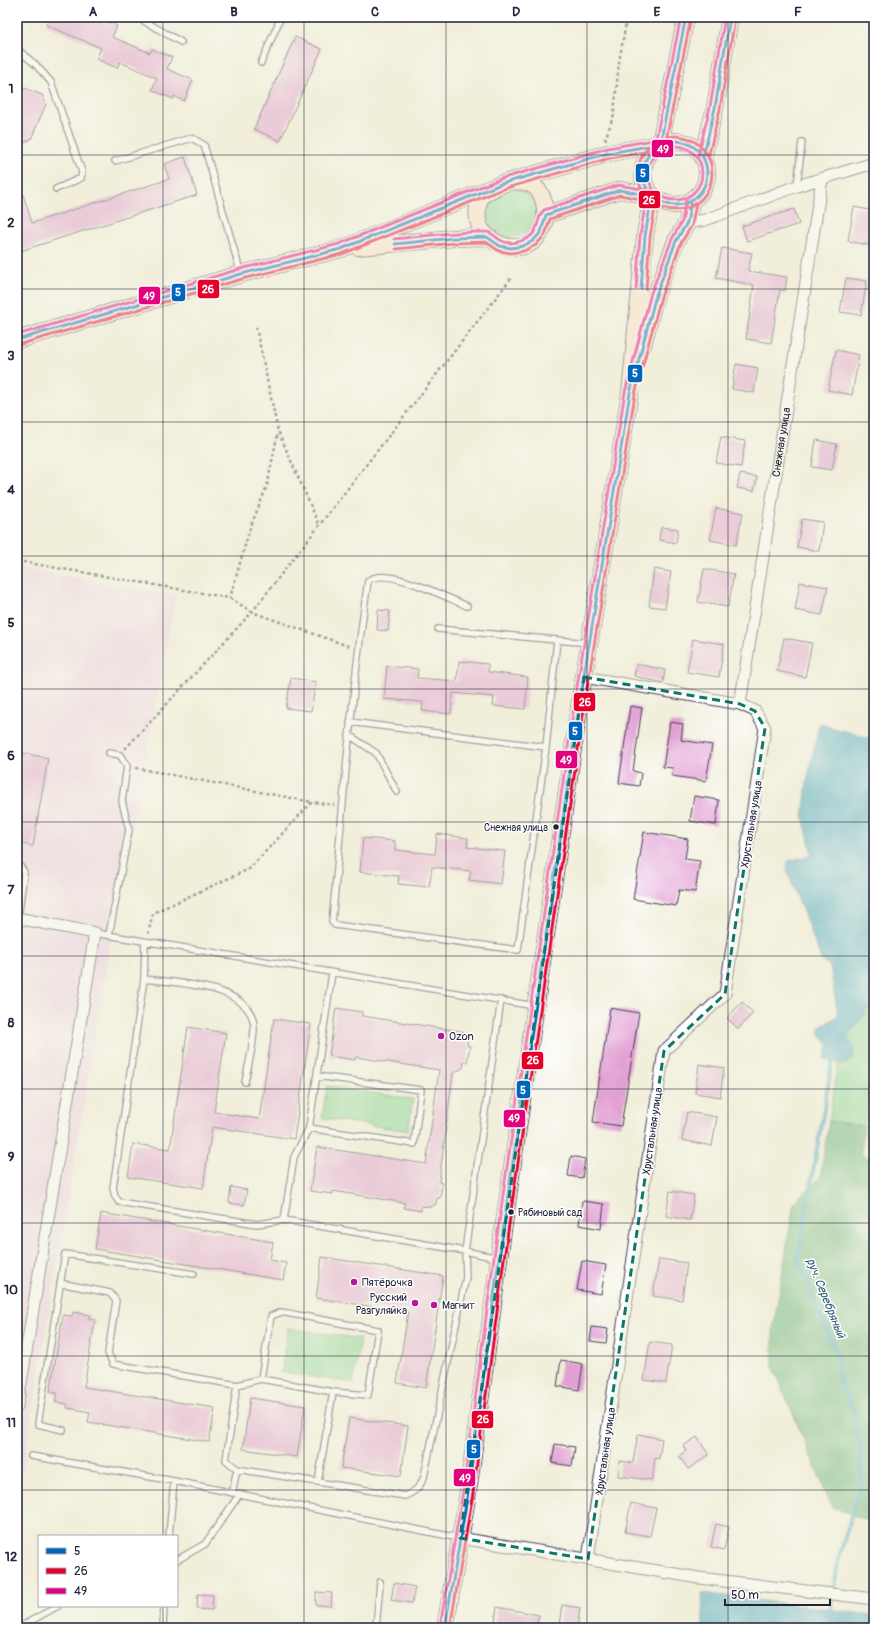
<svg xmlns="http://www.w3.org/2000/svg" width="891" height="1645" font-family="Pangolin,sans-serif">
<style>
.built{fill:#eed0e8}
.green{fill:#88d797;stroke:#557c69}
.forest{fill:#6eb880;stroke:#486d5e}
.water{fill:#47a8c6;stroke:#346580}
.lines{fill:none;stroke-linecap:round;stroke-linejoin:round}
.stream{stroke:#47a8c6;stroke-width:4}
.building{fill:#e2a1d4}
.lane-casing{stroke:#414153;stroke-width:8}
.street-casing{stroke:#414153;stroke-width:13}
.secondary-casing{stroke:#414153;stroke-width:18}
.path{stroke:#414153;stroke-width:2.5;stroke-dasharray:3 3;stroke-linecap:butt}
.lane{stroke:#fff;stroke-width:5.5}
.street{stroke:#fff;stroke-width:11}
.secondary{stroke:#fde4d1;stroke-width:16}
.bus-1-casing{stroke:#fff;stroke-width:6}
.bus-2-casing{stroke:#fff;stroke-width:6}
.bus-3-casing{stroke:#fff;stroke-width:6}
.bus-1{stroke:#0065bd;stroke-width:3}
.bus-2{stroke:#e4002b;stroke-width:3}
.bus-3{stroke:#e5007d;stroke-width:3}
.marked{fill:none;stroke:#0f766e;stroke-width:3;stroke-dasharray:8 5;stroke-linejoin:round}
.grid{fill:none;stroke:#22223b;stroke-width:1;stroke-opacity:0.55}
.bus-dot{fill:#22223b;stroke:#fff;stroke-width:1.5}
.poi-dot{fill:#b5179e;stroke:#fff;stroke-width:1.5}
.labels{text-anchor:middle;stroke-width:3;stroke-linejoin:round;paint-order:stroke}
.bus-label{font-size:10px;fill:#22223b;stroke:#fff;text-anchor:end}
.street-label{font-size:11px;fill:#22223b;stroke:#fff}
.poi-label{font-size:11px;fill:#22223b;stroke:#fff;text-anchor:start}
.water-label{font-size:12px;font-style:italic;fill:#335e7a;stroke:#fff}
.line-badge{stroke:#fff;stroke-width:1.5}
.badge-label{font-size:11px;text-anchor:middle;font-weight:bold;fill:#fff}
.neatline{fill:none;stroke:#22223b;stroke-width:1.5}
.grid-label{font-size:13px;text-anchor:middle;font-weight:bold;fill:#22223b}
</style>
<rect width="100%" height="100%" fill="#fff"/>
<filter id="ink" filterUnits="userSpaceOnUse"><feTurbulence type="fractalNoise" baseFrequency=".025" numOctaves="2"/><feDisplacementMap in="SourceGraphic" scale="8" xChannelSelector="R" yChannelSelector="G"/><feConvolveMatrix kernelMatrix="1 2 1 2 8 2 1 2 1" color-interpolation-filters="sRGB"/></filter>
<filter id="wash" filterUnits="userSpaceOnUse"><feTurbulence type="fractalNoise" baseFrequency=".012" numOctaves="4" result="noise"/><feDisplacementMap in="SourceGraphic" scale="16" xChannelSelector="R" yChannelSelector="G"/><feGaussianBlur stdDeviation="0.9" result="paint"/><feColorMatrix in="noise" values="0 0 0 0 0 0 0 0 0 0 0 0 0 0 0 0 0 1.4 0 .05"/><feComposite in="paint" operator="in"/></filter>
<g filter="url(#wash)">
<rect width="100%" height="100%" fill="#f1eeda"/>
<path class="built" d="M17,567L176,596L108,957L17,1506Z"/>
<path class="green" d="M488 213a24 24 0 1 1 48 0a24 24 0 1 1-48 0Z
M874,1001V1065L873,1066L864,1126L829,1121L838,1063L840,1064L847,1037Z
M327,1086L413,1099L408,1131L322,1118Z
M288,1328L360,1339L353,1383L281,1372Z"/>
<path class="forest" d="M829,1121L864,1126L861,1154L874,1161V1523L832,1507L773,1366V1330L794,1202L820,1177Z"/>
<path class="water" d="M819,724L874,739V1001L847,1037L854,1048L852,1059L845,1064L824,1060L829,1044L820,1036V1027L838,1016L830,966L822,961L787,871L788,861L812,855L803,816L807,782Z
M702,1593L874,1615V1628H703Z"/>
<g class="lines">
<path class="stream" d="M830,1614L838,1561L862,1480L860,1442L853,1409L840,1382L835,1350L798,1258L833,1057"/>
</g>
<g id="blocks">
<path class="building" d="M50,17H97L117,26L112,37L150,53L152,49L172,57L167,69L193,80L184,101L174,96L173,99L152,90L157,78L120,62L117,68L96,59L101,48L46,25Z
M295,37L322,49L280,141L254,129Z
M24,88L42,95L46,104L31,139L17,146V105Z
M185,157L197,195L17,252V185H20L32,223L169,179L164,164Z
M854,207L874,211V237L872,246L848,241Z
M794,209L799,224L747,241L742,226Z
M722,248L752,253L748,271L787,277L785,291L780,290L771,343L746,339L754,285L716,278Z
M846,278L867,281L861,315L840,312Z
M836,350L859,355L852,395L828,390Z
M736,364L758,368L754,393L732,389Z
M721,437L745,441L741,467L716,463Z
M816,440L837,444L832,470L812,467Z
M740,474L757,477L754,491L737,488Z
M716,508L743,513L736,545L710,540Z
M802,519L823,522L819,551L797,547Z
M661,527L678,529L676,543L659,540Z
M654,569L671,572L665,608L649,606Z
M704,569L734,574L728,607L698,602Z
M800,582L828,587L822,615L795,610Z
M378,610L390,611L388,631L377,630Z
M784,638L812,643L805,677L777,671Z
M693,639L724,644L719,677L687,672Z
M459,661L488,664V672L528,677L525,709L493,706L494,697L453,693L451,714L422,711L423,702L384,699L387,666L418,669L417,678L457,681Z
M637,664L665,670L663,683L634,676Z
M291,678L316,682L311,711L286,708Z
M630,706L642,708L633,771L641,773L639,786L619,783Z
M670,722L683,724L681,740L712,745L706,781L672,776L673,768L663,767Z
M17,752L48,758L33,846L17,843Z
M694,796L719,800L716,825L690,821Z
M644,832L688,839L685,859L700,861L695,892L679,890L676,906L633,899Z
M437,834L468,838L467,847L505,851L501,884L469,880L471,871L432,867L429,887L398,884L399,876L360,872L363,838L395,841V850L435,854Z
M742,1002L753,1013L738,1029L727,1018Z
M336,1008L362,1012V1016L464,1032L468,1038L467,1045L470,1046L467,1062H464L463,1068L453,1073L439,1182L442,1183L440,1198H437L436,1204L431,1207L421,1206V1211L404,1208L405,1203L333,1191V1194L310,1191L317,1147L426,1164L439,1070L356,1057L355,1060L329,1056Z
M610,1008L639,1013L621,1126L593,1122Z
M274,1019L311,1024L294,1139L212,1127L203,1188L128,1177L133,1144L170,1149L188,1027L226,1033L214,1112L259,1119Z
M699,1064L724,1068L720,1097L695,1093Z
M687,1112L717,1117L712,1146L682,1140Z
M571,1156L585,1159L582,1178L568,1176Z
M231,1187L247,1190L244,1205L229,1203Z
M670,1191L694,1195L690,1220L666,1216Z
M582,1201L604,1204L601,1229L579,1225Z
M101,1213L273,1242L270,1260L286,1263L283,1280L95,1249Z
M322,1257L443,1276L426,1388L397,1383L408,1312L316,1298Z
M659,1259L687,1263L682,1300L653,1296Z
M582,1261L606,1265L601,1294L577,1290Z
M73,1312L90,1315L89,1319L95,1320L84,1387L215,1408L209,1442L88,1422L90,1412L67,1408V1404L55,1402L57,1393L50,1392L63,1315L72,1316Z
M592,1327L608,1329L606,1343L590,1341Z
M650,1342L672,1345L666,1383L644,1380Z
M561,1360L583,1364L579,1390L557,1386Z
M250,1398L305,1406L297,1457L243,1449Z
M349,1418L408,1426L401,1476L341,1468Z
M638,1434L662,1439L659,1459L655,1458L652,1480L618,1476L620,1461L633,1463Z
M697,1437L709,1455L688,1469L679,1456L686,1451L683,1446Z
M555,1444L575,1447L572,1466L552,1463Z
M631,1503L656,1508L650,1536L625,1532Z
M716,1524L729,1527L724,1550L711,1547Z
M394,1583L415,1587L412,1603L391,1600Z
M316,1592L332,1593L331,1606L316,1605Z
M198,1594L213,1595L212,1610L197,1609Z
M562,1605L580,1608L577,1628L559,1625Z
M497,1607L539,1615L536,1628H494Z"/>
</g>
</g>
<g filter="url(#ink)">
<use href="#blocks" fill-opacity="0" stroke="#414153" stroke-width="1"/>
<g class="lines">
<g class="lane-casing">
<path id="lane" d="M137,17L181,42
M17,49L36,65L51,82L82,172L81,178L56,189
M261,63L281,17
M115,161L192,138L204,145L241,274
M797,186L802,142
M467,606C447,598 385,565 368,581C351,694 343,808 332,922L335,925L518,950L546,747L557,640
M438,629L589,643
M350,722L546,747
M349,735L376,753L397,792
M109,753L120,755L127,766L122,801L129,830L109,935
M17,862L24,872L18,919
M95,933L535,1006
M145,942L144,979L113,1188L115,1196L119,1202L257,1224L284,1220L465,1251L497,1258
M144,979C174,983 254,984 254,1028C254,1044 248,1066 245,1082
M309,1128L414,1144L421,1090L317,1076
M284,1220L294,1157L309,1128L332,973
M60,1283L110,1293L116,1301L108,1353L113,1364L237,1385L226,1460L237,1469L232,1493
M237,1385L261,1379L333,1392L368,1395L378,1330L281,1312L271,1316L261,1379
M63,1430L38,1424L65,1254L194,1274
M31,1456L174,1481L459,1538
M237,1469L405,1496C415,1492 420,1487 424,1477L466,1277L465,1251L501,1000
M318,1482L333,1392
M169,1536L174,1481
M177,1560L205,1544L239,1495
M18,1628L58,1606
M163,1628L164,1606
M376,1628L380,1582"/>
</g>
<g class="street-casing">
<g id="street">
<path d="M687,223L705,220L797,186L874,163"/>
<path d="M584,677L740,704L755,711L765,728L725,994L664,1051L588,1559"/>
<path id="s1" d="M740,704L822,179"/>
<path d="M17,918L95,933L17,1407"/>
<path d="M460,1538L699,1578L874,1599"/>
</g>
</g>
<g class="secondary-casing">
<path id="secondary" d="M643 173a32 32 0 1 1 64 0a32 32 0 1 1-64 0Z
M660,144L686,17
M703,157L715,108L730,17
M512,181C516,182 520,181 524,182C546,185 550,217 540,233C528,253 503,250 487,236C475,226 476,209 481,196L501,184Z
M546,215L620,190L652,196
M358,247L454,238L487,237
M17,340L241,274L341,249L501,184L609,153L660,144
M643,345L656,295L676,241L687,223L691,202
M445,1628L468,1492L499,1258L580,700L630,393L645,236L652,196"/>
</g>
<path class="path" d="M605,140L614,114L619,62L627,17
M256,327L278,431L319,525
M17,561L230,598L252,612L351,647
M231,599L230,598L250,528L267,486L278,432
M125,749L252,612L512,277
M136,768L312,802
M148,934L153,913L249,869L312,802L334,805
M17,1453L23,1454"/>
<use href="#lane" class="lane"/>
<use href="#street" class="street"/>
<use href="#secondary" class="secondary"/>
<g class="bus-1-casing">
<path id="bus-1" d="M643 173a32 32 0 1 1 64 0a32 32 0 1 1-64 0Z
M660,144L686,17
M703,157L715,108L730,17
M395,244L454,238L487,237L500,246L511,248L523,246L533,241L541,232L546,215L620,190L652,196
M641,289L645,236L652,196
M17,340L241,274L341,249L501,184L609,153L660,144
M445,1628L468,1492L499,1258L580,700L630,393L656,295L676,241L687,223L691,202"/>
</g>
<g class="bus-2-casing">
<path id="bus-2" d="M638 173a37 37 0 1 1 74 0a37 37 0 1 1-74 0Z
M665,145L691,18
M708,158L720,109L735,18
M396,249L454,243L486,242L499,251L511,253L524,251L536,245L545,235L550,219L620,195L651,201
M646,289L650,237L657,197
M18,345L242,279L342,254L503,189L610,158L661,149
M450,1628L473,1493L504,1259L585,701L635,394L661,297L681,243L692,225L696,203"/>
</g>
<g class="bus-3-casing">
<path id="bus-3" d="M655,143L681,17
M648 173a27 27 0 1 1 54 0a27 27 0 1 1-54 0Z
M698,156L710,107L725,17
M394,239C425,236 456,231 486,232C492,232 496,238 502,241C510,245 520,242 528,238C540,231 536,217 544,210L619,185L653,191
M636,289L640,236L647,195
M17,335L240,269L339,244L500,179L608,148L659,139
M440,1627L463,1491L494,1257L575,699L625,392L651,293L672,239L682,221L686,201"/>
</g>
<use href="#bus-1" class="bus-1"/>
<use href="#bus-2" class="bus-2"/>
<use href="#bus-3" class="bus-3"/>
</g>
</g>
<path d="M0 0H891V1645H0ZM584,677L740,704L755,711L765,728L725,994L664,1051L588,1559L460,1538Z" fill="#f1eeda" fill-opacity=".55" fill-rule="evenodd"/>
<path class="marked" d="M584,677L740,704L755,711L765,728L725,994L664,1051L588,1559L460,1538Z"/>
<path class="grid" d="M163,17V1536M304,17V1628M446,17V1628M587,17V1628M728,17V1628M17,155H874M17,289H874M17,422H874M17,556H874M17,689H874M17,822H874M17,956H874M17,1089H874M17,1223H874M17,1356H874M17,1490H874M163,1606V1628"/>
<g class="bus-dot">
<circle cx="556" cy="827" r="3.5"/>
<circle cx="511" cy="1212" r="3.5"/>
</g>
<g class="poi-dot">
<circle cx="441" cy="1036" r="4"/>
<circle cx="354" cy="1282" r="4"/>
<circle cx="415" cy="1303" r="4"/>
<circle cx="434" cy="1305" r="4"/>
</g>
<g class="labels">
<g class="bus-label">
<text x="548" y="831">Снежная улица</text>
<text x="518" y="1216" text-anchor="start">Рябиновый сад</text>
</g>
<g class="street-label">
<text dy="4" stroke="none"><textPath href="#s1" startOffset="265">Снежная улица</textPath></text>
<text transform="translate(751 824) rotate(-81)" y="4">Хрустальная улица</text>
<text transform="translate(652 1131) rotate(-82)" y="4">Хрустальная улица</text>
<text transform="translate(605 1451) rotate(-82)" y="4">Хрустальная улица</text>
</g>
<g class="poi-label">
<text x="449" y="1040">Ozon</text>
<text x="362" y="1286">Пятёрочка</text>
<text x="407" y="1301" text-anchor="end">Русский<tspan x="407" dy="13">Разгуляйка</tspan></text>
<text x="442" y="1309">Магнит</text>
</g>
<g class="water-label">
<text transform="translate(826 1298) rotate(68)" y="4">руч. Серебряный</text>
</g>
</g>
<g class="line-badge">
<rect x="651" y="139" width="23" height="19" rx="4" fill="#e5007d"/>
<rect x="635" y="163" width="15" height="20" rx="4" fill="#0065bd"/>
<rect x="638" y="190" width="23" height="19" rx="4" fill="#e4002b"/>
<rect x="197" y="279" width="23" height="20" rx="4" fill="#e4002b"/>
<rect x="171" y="283" width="15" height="19" rx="4" fill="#0065bd"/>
<rect x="138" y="286" width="23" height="19" rx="4" fill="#e5007d"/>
<rect x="627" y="364" width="16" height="19" rx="4" fill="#0065bd"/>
<rect x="573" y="692" width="23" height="20" rx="4" fill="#e4002b"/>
<rect x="568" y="721" width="15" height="20" rx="4" fill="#0065bd"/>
<rect x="555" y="750" width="23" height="19" rx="4" fill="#e5007d"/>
<rect x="521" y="1051" width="23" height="19" rx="4" fill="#e4002b"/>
<rect x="516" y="1080" width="15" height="19" rx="4" fill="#0065bd"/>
<rect x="503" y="1109" width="23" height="19" rx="4" fill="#e5007d"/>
<rect x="471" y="1410" width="23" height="19" rx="4" fill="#e4002b"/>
<rect x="466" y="1439" width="15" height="20" rx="4" fill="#0065bd"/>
<rect x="453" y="1468" width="23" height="19" rx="4" fill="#e5007d"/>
</g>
<g class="badge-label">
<text x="663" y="153">49</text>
<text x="643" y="177">5</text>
<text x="649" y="204">26</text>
<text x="208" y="293">26</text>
<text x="178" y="296">5</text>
<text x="149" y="300">49</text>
<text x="635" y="377">5</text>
<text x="585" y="706">26</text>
<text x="575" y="735">5</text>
<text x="566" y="764">49</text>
<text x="533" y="1064">26</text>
<text x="523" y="1094">5</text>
<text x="514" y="1122">49</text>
<text x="483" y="1423">26</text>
<text x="474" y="1453">5</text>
<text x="465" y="1482">49</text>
</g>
<rect width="891" height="1645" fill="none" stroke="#fff" stroke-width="44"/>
<rect x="38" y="1535" width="140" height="72" fill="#ffffff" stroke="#a7a7b1"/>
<rect x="46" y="1548" width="20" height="6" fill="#0065bd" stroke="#a7a7b1"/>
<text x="74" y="1555" font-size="12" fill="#22223b">5</text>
<rect x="46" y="1568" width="20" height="6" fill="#e4002b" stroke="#a7a7b1"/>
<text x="74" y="1575" font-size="12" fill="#22223b">26</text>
<rect x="46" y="1588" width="20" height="6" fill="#e5007d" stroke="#a7a7b1"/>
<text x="74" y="1595" font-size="12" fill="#22223b">49</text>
<path d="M725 1599v6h105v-6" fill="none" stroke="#22223b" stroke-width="2"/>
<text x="731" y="1599" font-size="12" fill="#22223b" stroke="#ffffff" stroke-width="3" paint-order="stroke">50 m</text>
<rect x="22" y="22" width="847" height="1601" class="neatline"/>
<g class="grid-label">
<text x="93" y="16">A</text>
<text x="234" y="16">B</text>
<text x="375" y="16">C</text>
<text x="516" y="16">D</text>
<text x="657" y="16">E</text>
<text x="798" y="16">F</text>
<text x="11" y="93">1</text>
<text x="11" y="227">2</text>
<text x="11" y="360">3</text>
<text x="11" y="494">4</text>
<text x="11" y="627">5</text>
<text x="11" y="760">6</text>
<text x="11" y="894">7</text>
<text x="11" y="1027">8</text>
<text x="11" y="1161">9</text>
<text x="11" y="1294">10</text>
<text x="11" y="1427">11</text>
<text x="11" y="1561">12</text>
</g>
</svg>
